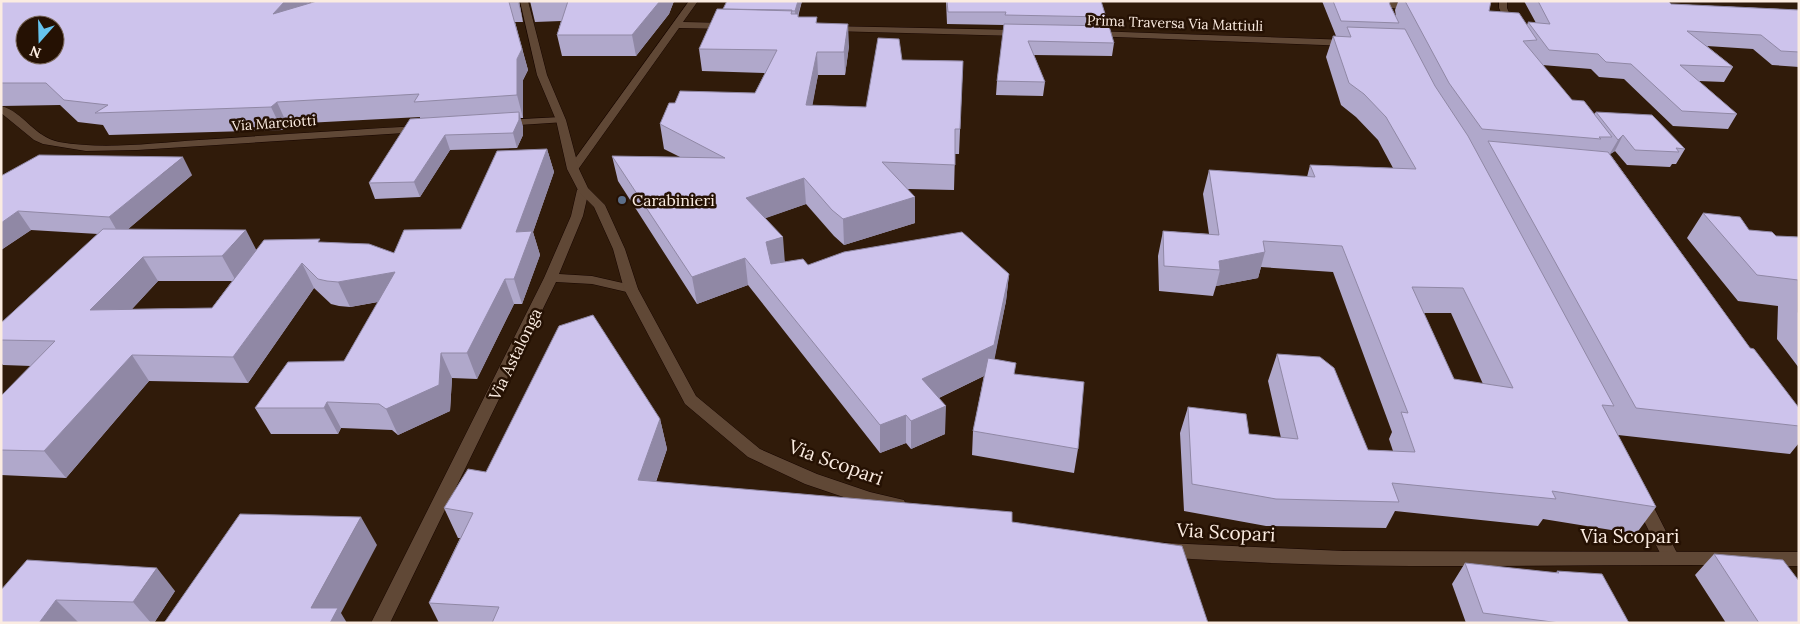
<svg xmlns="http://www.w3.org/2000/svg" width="1800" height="624" font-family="Lora,serif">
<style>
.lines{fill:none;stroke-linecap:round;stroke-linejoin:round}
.minor-casing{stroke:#170500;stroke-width:1}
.tertiary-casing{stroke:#170500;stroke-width:1}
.minor{fill:#604836;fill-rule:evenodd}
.tertiary{fill:#604836;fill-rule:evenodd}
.wall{fill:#b0a8cb;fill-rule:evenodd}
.shaded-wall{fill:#9088a5}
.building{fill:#cdc3ec;stroke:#9088a5;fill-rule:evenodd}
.service-dot{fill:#5c6f8a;stroke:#251103;stroke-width:2}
.labels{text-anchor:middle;stroke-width:5;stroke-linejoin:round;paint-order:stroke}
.far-street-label{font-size:14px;fill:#fbece1;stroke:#251103}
.poi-label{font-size:16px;fill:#fbece1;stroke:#251103;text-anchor:start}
.street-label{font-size:16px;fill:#fbece1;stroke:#251103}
.near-street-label{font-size:19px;fill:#fbece1;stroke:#251103}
</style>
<rect width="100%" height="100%" fill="#301b0a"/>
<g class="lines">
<g class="minor-casing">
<path id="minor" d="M689,1H698L683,22L727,23L731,26L727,29L679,28L577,171H569V167Z
M1499,1H1507V8L1516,28L1515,30L1508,28L1499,8Z
M1388,2L1414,5L1418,8L1414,11L1385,7L1384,5Z
M828,26L1022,30L1027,33L1022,36L831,31L827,28Z
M1093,31L1349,40L1354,43L1349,46L1090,36V32Z
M1,106C24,112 34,137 59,142C104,150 154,143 199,140C273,135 346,130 420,126L425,129L420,132L137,150L86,151L43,144L34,140L1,113Z
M561,117L565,118V122L504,126L499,123L504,120Z
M583,186L589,190L583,216L559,274L592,276L636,286L638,289L631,293L592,284L556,282L390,623H371L544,278L571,216L577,190Z
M1641,492L1647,494L1676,551L1679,556L1676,561L1670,563L1664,561L1633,499L1635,494Z"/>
</g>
<g class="tertiary-casing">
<path id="tertiary" d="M520,1H528L547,75L566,120L579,169L588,188L605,205L625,249L638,289L696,396L760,449L817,474L870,492L904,500L906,505L904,510L898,512L864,504L805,484L748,457L685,404L624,289L613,249L594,207L579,192L567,169L556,120L537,75Z
M1165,543L1344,551L1799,552V566C1588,562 1376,573 1165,557L1159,555L1156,550L1159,545Z"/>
</g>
<use href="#minor" class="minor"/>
<use href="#tertiary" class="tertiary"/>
</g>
<path class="wall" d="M1,1L309,3L519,1L523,22H515L528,70L523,80V118H520L523,127V135L517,148L450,150L420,197L375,199L369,183L420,118V117L287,124L282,130L109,135L103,125L78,122L60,105L1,106Z
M530,1H674L669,14L636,56H562L557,35L561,21L535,22Z
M802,1L798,17L818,23L849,46L845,75H818L812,105L866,107L902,60L963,61L959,154H955L954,190L908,189L915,223L844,245L834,236L806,204L765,218L785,262L808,265L1009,274L1006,301L994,359L1015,374L1078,449L1074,473L972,455L973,431L984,376L939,398L945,434L911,449L906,443L880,453L748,285L697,304L618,181L612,156L680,157L664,149L660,124L675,103L755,93L765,73L702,71L699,49L723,9Z
M946,1H1101L1106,17L1105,26L1114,43L1112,56L1034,55L1045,82L1043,96L996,95L997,81L1004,25L947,24Z
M1322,1H1389L1390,5L1396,17L1395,10L1398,2L1395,1H1491L1489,11L1527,25L1528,22L1536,23L1524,1H1668L1671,4L1799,10V67L1772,65L1753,49L1707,46L1733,67L1724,82L1699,81L1737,114L1728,129L1673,126L1624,79L1599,77L1591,69L1542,65L1572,100L1594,114L1596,112L1685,149L1676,164H1672L1670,167L1627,165L1615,151L1610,154L1750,348L1799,408V443L1790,454L1618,435L1656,507L1636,534L1543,519L1538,526L1395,511L1386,528L1266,526L1184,511L1180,433L1188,407L1249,434L1281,438L1268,381L1277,354L1368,450L1393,451L1389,439L1392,432L1333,272L1261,267L1258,278L1216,286L1213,296L1159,291L1158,256L1163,231L1209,234L1203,194L1209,170L1307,177L1310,165L1393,168L1378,140L1356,117L1341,105L1326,57L1333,36H1336ZM1424,313H1451L1483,384L1454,379Z
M547,149L554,172L533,232L540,255L522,304H514L477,379L452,378L450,411L398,435L392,430L341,428L338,434H271L255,408L344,361L378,302L350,307L339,306L331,304L314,288L248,383L149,381L66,478L1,475V396L31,366L3,365L1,363V323L98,234L31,230L1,250V176L192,175L128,229L256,250L321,242L394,253L461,229ZM158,281H232L212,308L132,309Z
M1703,213L1749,230L1776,236L1799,237V368L1777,339L1778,306L1738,301L1687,238Z
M660,419L667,449L656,482L1012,522L1208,623H439L429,603L460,538H458L444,508L486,472Z
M1714,554L1799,623H1726L1695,575Z
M1465,563L1556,573L1557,571L1629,623H1466L1452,584Z
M1,590L175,591L154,623H1Z"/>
<path class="shaded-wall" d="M285,1H311L282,35L273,14Z
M518,1H519L523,22L518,2Z
M660,1H674L669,14L636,56L632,35Z
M798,1H802L798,14L800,36L796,23L795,11Z
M848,24L849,46L845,75L844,52Z
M522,49L528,70L523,80V118L517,95V59Z
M817,52L818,75L808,130L806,105Z
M277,102L287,124L282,130L271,107Z
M519,112L523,127V135L517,148L513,133Z
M445,135L450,150L420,197L414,182Z
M1623,135L1615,151L1609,155L1618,140Z
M547,149L554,172L533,232L540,255L522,304L514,279L516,232Z
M183,157L192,175L120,236L109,217Z
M804,178L806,204L749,224L746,198Z
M915,197V223L844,245L843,219Z
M18,211L31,230L1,250V223Z
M246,230L259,255L236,281L222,256Z
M783,237L785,264L769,269L766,242Z
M1265,252L1258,278L1216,286L1220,270L1219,261Z
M143,257L158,281L107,336L90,310Z
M745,258L748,285L697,304L692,277Z
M302,263L314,288L248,383L233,357Z
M395,272L405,297L350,307L338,282Z
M1009,274L1006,301L992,372L922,406V379Z
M505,279L514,304L477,379L467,353Z
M441,353L452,378L450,411L398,435L386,409Z
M132,355L149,381L66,478L44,451Z
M327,402L341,428L338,434L324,408Z
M946,406L945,434L911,449V421Z
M906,415V443L880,453V425Z
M660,419L667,449L646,510L638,480Z
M361,517L377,545L341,613L347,623H321L311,608Z
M157,568L175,591L154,623H151L133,602Z
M56,600L78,622L77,623H39Z"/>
<path class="building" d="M1,1H285L273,14L317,1H518V2H509L522,49L517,59V95L414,102L419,94L277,102L271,107L95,113L108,105L64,100L46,83H1ZM25,25H55V55H25Z
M568,1H660L632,35H557Z
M727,1H798L795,11L723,9Z
M947,1H1101L1106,17L1005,15L1006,12H948Z
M1333,1H1389L1390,5L1399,23L1341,21Z
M1405,1H1491L1489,11L1519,13L1537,40L1523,41L1572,100L1584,101L1612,137H1599L1601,139L1482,129L1449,83Z
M1538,1H1668L1671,4L1799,10V52L1781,51L1761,35L1687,31L1733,67L1680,65L1737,114L1682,111L1631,64L1606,62L1598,54L1549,50L1528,22L1550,24Z
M717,9L792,10L791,14H798V17H817L816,23L848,24L844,52H817L806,105L866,107L878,38L899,39L902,60L963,61L960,129H955V165L882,162L915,197L843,219L832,210L804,178L746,198L783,237L766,242L771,264L803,259L808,265L844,252L962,232L1009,274L994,345L922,379L946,406L911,421L906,415L880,425L745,258L692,277L612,156L725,158L660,124L669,103H675L680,91L755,93L777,50L699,49Z
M1004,24L1109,26L1114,43L1028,41L1045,82L997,81Z
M1347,27L1405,29L1435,86L1468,136L1614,406L1602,405L1656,507L1552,491L1556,499L1392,483L1399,502L1276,499L1192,484L1188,407L1246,414L1249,434L1298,439L1277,354L1320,357L1334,368L1368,450L1415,452L1401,412L1408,413L1342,246L1263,241L1265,252L1219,261L1220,270L1164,266L1163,231L1219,235L1209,170L1315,177L1310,165L1416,169L1386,117L1364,94L1349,83L1333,36L1351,37ZM1412,287L1463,288L1513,388L1454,379Z
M519,112V120L513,133L445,135L414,182L369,183L410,119Z
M1596,112L1652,115L1685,149L1676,148L1679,152L1635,150L1623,135L1618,140Z
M1488,141L1608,152L1750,348L1754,349L1799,408V426L1636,408Z
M547,149L516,232L532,231L514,279H505L467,353H441L439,385L386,409L379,404L327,402L324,408H255L288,362L344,361L395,272L338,282L327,281L318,279L302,263L233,357L132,355L44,451L1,450V396L55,341L1,340V323L103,229L246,230L222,256L143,257L90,310L212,308L264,240L320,239L318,242L369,244L394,253L404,230L461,229L497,151Z
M39,155L183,157L109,217L18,211L1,223V176Z
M1703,213L1740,217L1749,230L1772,232L1776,236L1799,237V314L1798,312V280L1757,275Z
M593,315L660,419L638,480L1012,512V522L1182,546L1208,623H492L499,607L429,603L473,513L444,508L468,469L486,472L559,326Z
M988,358L1016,363L1014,374L1084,382L1078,449L973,431Z
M240,514L361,517L311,608H338L330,623H164Z
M1714,554L1783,560L1799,581V623H1759Z
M27,560L157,568L133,602L56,600L39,623H1V590Z
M1465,563L1559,573L1557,571L1602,574L1629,623H1560L1483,613Z"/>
<circle class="service-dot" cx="622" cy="200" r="5"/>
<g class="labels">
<g class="far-street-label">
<text transform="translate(1175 23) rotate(2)" y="5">Prima Traversa Via Mattiuli</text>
<text transform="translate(274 123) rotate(-4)" y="5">Via Marciotti</text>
</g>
<g class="poi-label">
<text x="632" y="206">Carabinieri</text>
</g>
<g class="street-label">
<text transform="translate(515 354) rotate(-64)" y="6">Via Astalonga</text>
</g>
<g class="near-street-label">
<text transform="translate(836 462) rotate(20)" y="7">Via Scopari</text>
<text transform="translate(1226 532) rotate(3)" y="7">Via Scopari</text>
<text x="1630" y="543">Via Scopari</text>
</g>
</g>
<rect width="1800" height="624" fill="none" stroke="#fbece1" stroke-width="5"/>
<g transform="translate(40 40) rotate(200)"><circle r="24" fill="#251103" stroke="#7b695c"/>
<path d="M0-4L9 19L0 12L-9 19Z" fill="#66c4ef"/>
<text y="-8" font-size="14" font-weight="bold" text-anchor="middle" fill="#fbece1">N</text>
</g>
</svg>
